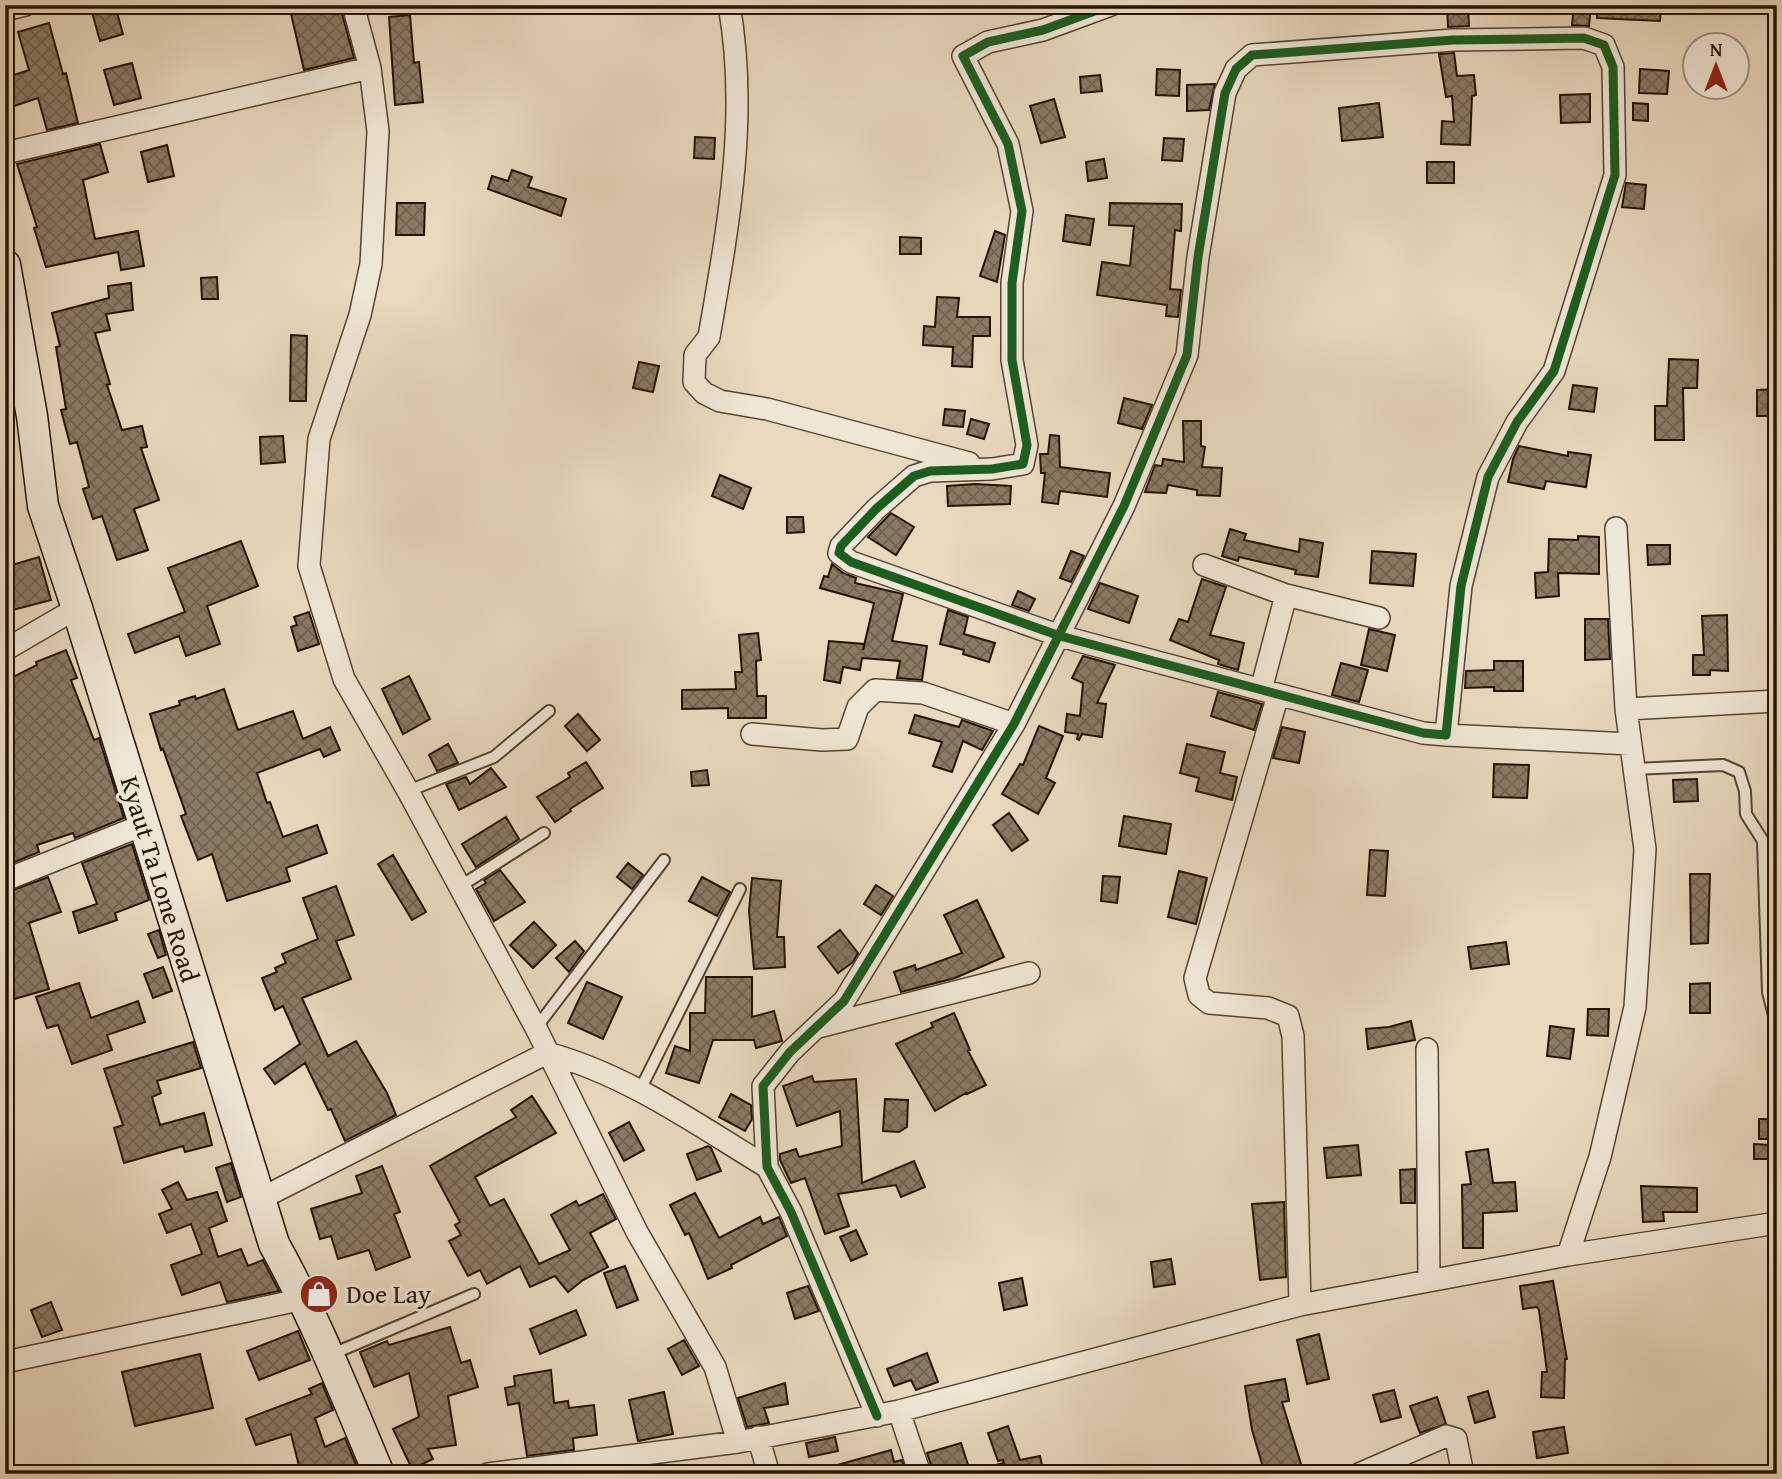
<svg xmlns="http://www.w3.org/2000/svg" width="1782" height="1479" font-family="'Gentium Book Plus',serif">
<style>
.building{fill:url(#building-cross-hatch);stroke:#231301;stroke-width:2}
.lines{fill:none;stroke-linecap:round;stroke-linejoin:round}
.service-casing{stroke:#544430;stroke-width:14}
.minor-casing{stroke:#544430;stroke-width:24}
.secondary-casing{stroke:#231301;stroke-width:33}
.service{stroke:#f0e6d5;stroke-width:10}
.minor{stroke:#f0e6d5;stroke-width:21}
.secondary{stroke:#f0e6d5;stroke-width:30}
.cycleway-casing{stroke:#f0e6d5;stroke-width:13}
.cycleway{stroke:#1b5e20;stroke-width:9}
.labels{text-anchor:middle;stroke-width:6;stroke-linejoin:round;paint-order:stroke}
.street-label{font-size:26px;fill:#231301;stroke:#f0e6d5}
.poi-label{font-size:26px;fill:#231301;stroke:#f0e6d5;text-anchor:start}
</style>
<defs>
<pattern id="building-cross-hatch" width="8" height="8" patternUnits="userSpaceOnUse" patternTransform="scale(1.75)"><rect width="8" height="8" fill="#897a64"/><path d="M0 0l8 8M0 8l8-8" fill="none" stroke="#706350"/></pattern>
</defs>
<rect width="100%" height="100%" fill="#e8d9bf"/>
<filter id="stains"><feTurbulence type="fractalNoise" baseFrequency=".00286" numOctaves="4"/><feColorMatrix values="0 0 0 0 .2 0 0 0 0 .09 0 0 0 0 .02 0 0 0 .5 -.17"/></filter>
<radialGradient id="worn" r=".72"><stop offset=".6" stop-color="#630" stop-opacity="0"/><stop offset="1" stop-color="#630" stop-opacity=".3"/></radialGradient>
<path class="building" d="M90,5H115L123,34L100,41Z
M289,5H315L316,12L340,6L354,58L304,70Z
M1468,5L1469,26L1448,27L1447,6Z
M1574,5H1591L1589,26L1572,25Z
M1597,5H1661L1660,21L1597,18Z
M410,15L414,63L419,62L423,102L395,105L389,17Z
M49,23L63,74L66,73L78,123L47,130L38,98L5,109V78L29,70L18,32Z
M1454,53L1457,76L1474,75L1476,95L1472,96L1470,145L1441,144L1442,121L1454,122L1452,96L1446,97L1439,54Z
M132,63L141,98L114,105L104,70Z
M1157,69L1180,70L1179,96L1156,95Z
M1640,69L1669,71L1667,94L1639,93Z
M1100,75L1102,91L1081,93L1080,77Z
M1215,84L1209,110L1187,111V85Z
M1590,94V122L1561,123L1560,95Z
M1054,99L1065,137L1041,143L1030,106Z
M1379,103L1383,137L1342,141L1339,108Z
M1633,103L1648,104V121L1633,120Z
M695,137L715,138L714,159L694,158Z
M1164,138L1184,139L1182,161L1162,160Z
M100,144L108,172L83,180L95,239L138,231L144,266L121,270L118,252L46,267L34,228L37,227L17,164Z
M167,145L174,176L148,182L141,152Z
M1104,159L1107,178L1088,181L1086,162Z
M1427,162H1454V183H1427Z
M512,170L532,177L528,187L566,199L561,216L488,189L492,176L508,181Z
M1626,183L1646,185L1644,209L1622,207Z
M397,203H425L424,235H396Z
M1110,203L1182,204L1181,231L1175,230L1170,289L1181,290L1178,317L1166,316L1167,305L1097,295L1102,262L1130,266L1134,226L1109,225Z
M1066,215L1094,219L1090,245L1063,241Z
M995,231L1005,235L997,282L980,276Z
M900,237L921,238V254H900Z
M217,277L218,299H202L201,278Z
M131,283L133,310L106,314L110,330L95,333L110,384L107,385L122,430L142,426L147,447L141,448L159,500L134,509L148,550L117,560L102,516L93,519L83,489L89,487L77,442L70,444L61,410L66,409L56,347L60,346L52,313L109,298L108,286Z
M937,297L959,298L957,317H990V336H973L972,367L952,366L953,347L923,345L924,326L935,327Z
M291,335L307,336L306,401H290Z
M1669,359L1698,360L1697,388H1683L1684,440H1655V406H1667Z
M639,362L659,366L653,392L633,388Z
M1573,385L1597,388L1594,412L1569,409Z
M1777,389V416H1757V390Z
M1124,398L1152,405L1142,429L1118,423Z
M945,409L965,411L963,427L943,425Z
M971,419L989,424L984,439L967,434Z
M1183,421H1201V446L1205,447L1202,467L1222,468L1220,496L1197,495V490L1168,485L1166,493L1145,492L1155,465L1162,466L1163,459L1184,462Z
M1050,435L1059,436L1060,467L1110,473L1107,497L1060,491L1058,504L1042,502L1045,473H1041L1040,454H1048Z
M283,436L285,462L261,464L260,437Z
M1519,446L1568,456V452L1591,455L1586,487L1546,481L1544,489L1508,482L1513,459Z
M720,475L751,488L743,509L712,496Z
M975,484L1011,486L1010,504L948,506L947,486Z
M891,513L914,527L896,555L868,537Z
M787,517H803L804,532L787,533Z
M1230,529L1246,534L1244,540L1299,552L1300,539L1323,543L1318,577L1295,574L1296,570L1239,557L1238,561L1222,556Z
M1578,536L1599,537V574L1558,573L1559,596L1536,598L1535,573L1548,572L1549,539L1578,540Z
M241,541L258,586L207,606L220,644L186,656L179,636L135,653L128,634L185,612L168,568Z
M1647,545H1670V564L1648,565Z
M1071,551L1084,556L1071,582L1060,578Z
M1372,551L1416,554L1413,586L1370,583Z
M39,557L51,600L5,612V567Z
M832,564L843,573L856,578L855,583L903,594L892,641L927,646L922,680L897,678L900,661L862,658L860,670L843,667L840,683L824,680L829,641L864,644L863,650L874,603L820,588L824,576L828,577Z
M1202,579L1226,587L1210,635L1244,643L1238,670L1218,664L1219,660L1170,640L1179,619L1188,622Z
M1100,583L1138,596L1129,623L1088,609Z
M1018,591L1035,599L1029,611L1012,605Z
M948,610L968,617L964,634L995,643L989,662L963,654L964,650L940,644Z
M309,612L319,644L298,651L291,627L297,625L294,617Z
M1727,615L1728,671L1710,670V675H1693V655H1704L1702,616Z
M1585,619H1608L1610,659L1585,660Z
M1369,629L1395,635L1387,671L1361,665Z
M758,633L761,660L756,661L757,696H766V718H728V708L682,709V690L736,689L735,672H742L739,635Z
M66,650L77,678L71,680L94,740L99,738L124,818L75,838L73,833L37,845L39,852L5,866V681L37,665L36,662Z
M1083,656L1115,665L1097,703L1106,704L1102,737L1082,734L1079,740L1077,739L1078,734L1065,732L1067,714L1080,716L1083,683L1072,678Z
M1494,661H1523V691H1494V687L1465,688L1466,671L1494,670Z
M1341,663L1368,670L1359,702L1332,695Z
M409,676L430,719L403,734L382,689Z
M224,689L238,730L293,711L303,739L330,727L340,750L324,757L320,749L257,773L267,803L270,802L283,837L317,825L327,853L286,868L290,881L227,901L212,854L198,860L181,816L186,814L163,749L161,750L150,714L180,705L179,701L195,696L196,699Z
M1218,692L1262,704L1254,730L1211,716Z
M578,714L600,740L587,751L565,726Z
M915,715L959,727L962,720L993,731L982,750L963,741L952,772L933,766L942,742L909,733Z
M1039,726L1063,736L1046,778L1055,783L1038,814L1002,794L1020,764L1023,765Z
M1282,727L1305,732L1299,763L1273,758Z
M448,744L458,763L437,771L429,755Z
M1187,744L1225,752L1220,773L1237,777L1232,800L1196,791L1199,778L1180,773Z
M586,762L603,788L570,809L571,811L555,822L537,797L570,777L568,773Z
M1494,764L1529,765L1527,798L1493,797Z
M491,768L506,787L459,810L446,784L466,777L470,784Z
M707,770L709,785L692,786L691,772Z
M1697,779L1698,801L1674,802L1673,780Z
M1009,813L1028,840L1012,851L993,825Z
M1124,816L1171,824L1166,854L1119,846Z
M506,817L519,839L476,867L462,844Z
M132,844L149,900L115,913L117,920L79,933L73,912L97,904L82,863Z
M1370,850L1388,851L1385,896L1367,895Z
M393,855L426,912L412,920L378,864Z
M628,863L643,875L632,889L617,877Z
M500,870L525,902L494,921L476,889L486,883L484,880Z
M1179,871L1207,878L1196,924L1168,917Z
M1690,874H1710L1708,943L1691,944Z
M1103,876L1120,877L1117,903L1101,901Z
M48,877L61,912L29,923L49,989L11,1000L5,981V893Z
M702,877L730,892L717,916L689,901Z
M752,878L781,881L777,937H784L785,967L754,969L749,911Z
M876,885L893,896L881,915L864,904Z
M336,886L354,935L336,941L351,979L302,998L328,1056L356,1041L387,1093L396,1115L345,1141L331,1109L328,1110L305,1063L275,1084L264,1069L300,1044L283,1006L275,1010L262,978L277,972L275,968L286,963L282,954L318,939L303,898Z
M977,900L1004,957L955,978L901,992L894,972L915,965L916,970L962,953L944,915Z
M534,922L556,945L533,968L510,945Z
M159,930L166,955L158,958L148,934Z
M840,930L858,953L853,962L838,973L818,947Z
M575,941L584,951L569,972L556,958Z
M1506,942L1509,964L1471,969L1468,947Z
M163,967L172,991L153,998L144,974Z
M706,977H752V1017L774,1011L782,1041L756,1048L754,1040H713L699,1083L666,1073L675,1046L690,1051V1013H705Z
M587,982L622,997L603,1039L568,1023Z
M79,983L91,1018L138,1001L145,1022L107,1035L112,1050L72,1064L58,1025L47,1028L36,997Z
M1710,983V1013H1690V984Z
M1588,1009H1609L1608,1036L1587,1035Z
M954,1013L970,1050L968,1051L986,1085L967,1094L966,1093L935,1111L896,1044L933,1027L931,1023Z
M1411,1021L1415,1040L1368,1049L1366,1029L1389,1027Z
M1550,1026L1574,1029L1570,1059L1547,1056Z
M193,1042L201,1068L157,1081L161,1093L152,1097L160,1125L204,1113L212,1145L185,1152L183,1146L124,1163L114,1128L123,1125L104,1069Z
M812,1076L814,1082L856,1079L862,1183L914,1161L925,1187L901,1197L896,1185L838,1194L849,1226L825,1234L805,1178L791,1183L780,1160V1154L796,1149L799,1157L842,1146L840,1111L797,1126L783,1086Z
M731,1094L751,1105L752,1119L745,1131L719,1117Z
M532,1096L556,1133L475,1177L490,1206L504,1199L539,1264L570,1250L551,1215L576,1201L579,1206L603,1194L616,1219L590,1233L608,1267L583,1280L568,1292L555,1276L530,1287L520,1266L487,1284L480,1270L468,1276L449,1241L461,1235L455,1225L460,1222L430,1166L516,1117L511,1110Z
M885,1099L908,1100L907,1127L899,1132L883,1131Z
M1759,1119H1775V1139H1759Z
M629,1122L644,1150L624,1161L609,1133Z
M1754,1144L1769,1145V1159H1754Z
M1358,1145L1361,1175L1327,1178L1324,1148Z
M708,1146L711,1148L721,1171L697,1180L687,1154Z
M1488,1149L1493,1183L1515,1182L1517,1211L1483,1213V1248H1463L1462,1185L1471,1184L1466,1152Z
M231,1163L241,1197L227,1202L216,1168Z
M382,1166L400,1212L394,1214L410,1257L376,1270L369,1250L338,1259L331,1236L320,1239L311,1209L362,1193L356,1176Z
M1415,1169V1203H1401L1400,1170Z
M178,1182L187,1200L217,1192L227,1221L209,1228L218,1257L241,1249L248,1266L263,1260L279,1291L227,1302L220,1282L182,1295L171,1265L202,1254L191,1224L167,1233L159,1214L172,1209L162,1190Z
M1641,1186L1697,1188V1212H1663L1664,1221L1643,1222Z
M695,1193L719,1238L760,1217L763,1224L779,1217L787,1236L731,1265L732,1268L708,1279L689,1233L685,1235L670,1205Z
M1284,1202L1286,1277L1260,1280L1252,1204Z
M856,1230L867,1254L851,1261L840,1237Z
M1171,1259L1175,1284L1154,1287L1151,1262Z
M625,1266L638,1300L617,1308L604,1273Z
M1022,1278L1027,1305L1004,1310L999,1283Z
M1553,1281L1567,1359H1565L1564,1398L1541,1397L1542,1372H1547L1539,1310L1537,1307L1523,1309L1520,1286Z
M808,1286L819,1311L795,1319L787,1293Z
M51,1302L62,1330L42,1337L31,1310Z
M576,1310L586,1335L540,1354L530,1329Z
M450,1327L461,1363L470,1360L478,1387L448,1396L456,1445L428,1449L433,1459L412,1469L393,1429L419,1417L409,1373L374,1387L360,1352L387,1341L389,1345Z
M298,1331L310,1360L259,1380L247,1351Z
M1319,1334L1329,1379L1307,1384L1297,1340Z
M684,1340L699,1366L682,1375L668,1349Z
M927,1353L938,1382L916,1390L911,1380L894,1386L887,1369Z
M200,1354L213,1408L135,1426L122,1372Z
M551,1370L554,1403L568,1401L569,1408L594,1405L597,1435L573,1438L574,1450L527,1456L519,1403L508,1405L505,1388L515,1386L514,1376Z
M1285,1379L1289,1401L1282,1402L1304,1474H1265L1252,1430L1245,1386Z
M322,1383L333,1410L315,1418L325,1447L345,1438L360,1474H301L291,1434L256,1445L246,1419L312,1394L309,1389Z
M785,1383L788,1404L764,1408L769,1423L747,1427L738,1398Z
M1394,1390L1401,1417L1381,1422L1373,1395Z
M1488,1391L1495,1417L1475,1423L1468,1397Z
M664,1392L673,1434L638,1441L629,1400Z
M1437,1397L1446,1424L1420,1433L1410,1406Z
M1008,1426L1020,1460L1040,1456L1044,1474H988L987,1467L1004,1463L1003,1460L998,1461L988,1433Z
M1564,1427L1568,1453L1537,1458L1533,1432Z
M835,1437L838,1451L809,1457L806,1443Z
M961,1443L971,1474H943L941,1468L933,1471L927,1453Z
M891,1450L894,1462L902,1460L906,1474H824L823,1469Z"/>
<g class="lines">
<g class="service-casing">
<path id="service" d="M1634,769L1723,765L1739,772L1745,791L1746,814L1763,841L1768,992L1777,1028
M408,791L494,757L549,711
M459,887L544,833
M536,1028L664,860
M640,1090L740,889
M330,1355L474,1294"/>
</g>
<g class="minor-casing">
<path id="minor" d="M353,5L370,68L378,131L371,264L360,315L319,439L309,566L344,679L408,791L536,1028L637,1232L715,1367L738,1442
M729,5C749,116 728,227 709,337L695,355L694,382L704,393L720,401L767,409L969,463
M5,10L25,5
M5,153L370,68
M1204,565L1286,595
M5,650L77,608
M1261,690L1286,595L1379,618
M1278,695L1195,978L1199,995L1209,1003L1268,1008L1288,1016L1293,1036L1300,1305
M1626,709L1777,701
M752,734L822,740L847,739L858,707L875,690L923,693L1014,724
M1446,735L1630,744
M5,880L143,825
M818,1027L1029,973
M1427,1049L1429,1280
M260,1199L547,1053C628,1075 696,1124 767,1167
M1568,1255L1600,1157L1635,1007L1645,849L1626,709L1616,528
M5,1362L304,1299
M899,1411L920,1474
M877,1416L791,1212L767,1167L763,1086L790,1052L844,1001L1014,724L1124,506L1187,355L1198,257L1225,93L1236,69L1252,55L1453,40L1584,38L1604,45L1613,67L1615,175L1554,371L1517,422L1488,477L1461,586L1446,735L1423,733L1060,636L851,562L839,553L841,546L876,509L914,476L930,471L992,469L1023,464L1027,445L1012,360V283L1022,211L1008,144L963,56L988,42L1043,30L1111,5
M758,1437L769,1474
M488,1474L738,1442L899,1411L1300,1305L1568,1255L1777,1223
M1359,1474L1446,1436L1456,1439L1463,1474"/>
</g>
<g class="secondary-casing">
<path id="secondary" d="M5,265L32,416L43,506L77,608L274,1244C315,1318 346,1395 379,1474"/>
</g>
<use href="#service" class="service"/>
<use href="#minor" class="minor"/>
<use href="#secondary" class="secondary"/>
<g class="cycleway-casing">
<path id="cycleway" d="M877,1416L791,1212L767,1167L763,1086L790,1052L844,1001L1014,724L1124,506L1187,355L1198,257L1225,93L1236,69L1252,55L1453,40L1584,38L1604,45L1613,67L1615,175L1554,371L1517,422L1488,477L1461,586L1446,735L1423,733L1060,636L851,562L839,553L841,546L876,509L914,476L930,471L992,469L1023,464L1027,445L1012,360V283L1022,211L1008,144L963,56L988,42L1043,30L1111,5"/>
</g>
<use href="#cycleway" class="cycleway"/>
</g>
<defs>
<g id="shop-disc" transform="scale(2.0125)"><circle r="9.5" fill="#8f2418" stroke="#f0e6d5"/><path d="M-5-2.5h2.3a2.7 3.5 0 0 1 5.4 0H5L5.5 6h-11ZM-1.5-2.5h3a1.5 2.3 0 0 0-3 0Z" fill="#fff"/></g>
</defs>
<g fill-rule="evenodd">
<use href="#shop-disc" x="319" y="1294"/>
</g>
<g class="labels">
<g class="street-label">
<text transform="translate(160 879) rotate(73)" y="9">Kyaut Ta Lone Road</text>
</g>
<g class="poi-label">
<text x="346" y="1303">Doe Lay</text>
</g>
</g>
<rect width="1782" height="1479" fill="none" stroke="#e8d9bf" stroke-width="28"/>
<rect x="7" y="7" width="1768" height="1465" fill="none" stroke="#231301" stroke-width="3.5"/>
<rect x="14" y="14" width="1754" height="1451" fill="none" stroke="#231301" stroke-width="2"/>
<g transform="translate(1716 66)"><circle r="33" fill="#f0e6d5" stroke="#9e9280" stroke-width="2"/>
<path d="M0-5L12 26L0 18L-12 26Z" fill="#8f2418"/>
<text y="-10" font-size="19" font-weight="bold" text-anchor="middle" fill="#231301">N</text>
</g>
<rect width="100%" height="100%" filter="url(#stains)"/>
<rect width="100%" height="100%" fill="url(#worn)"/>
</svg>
